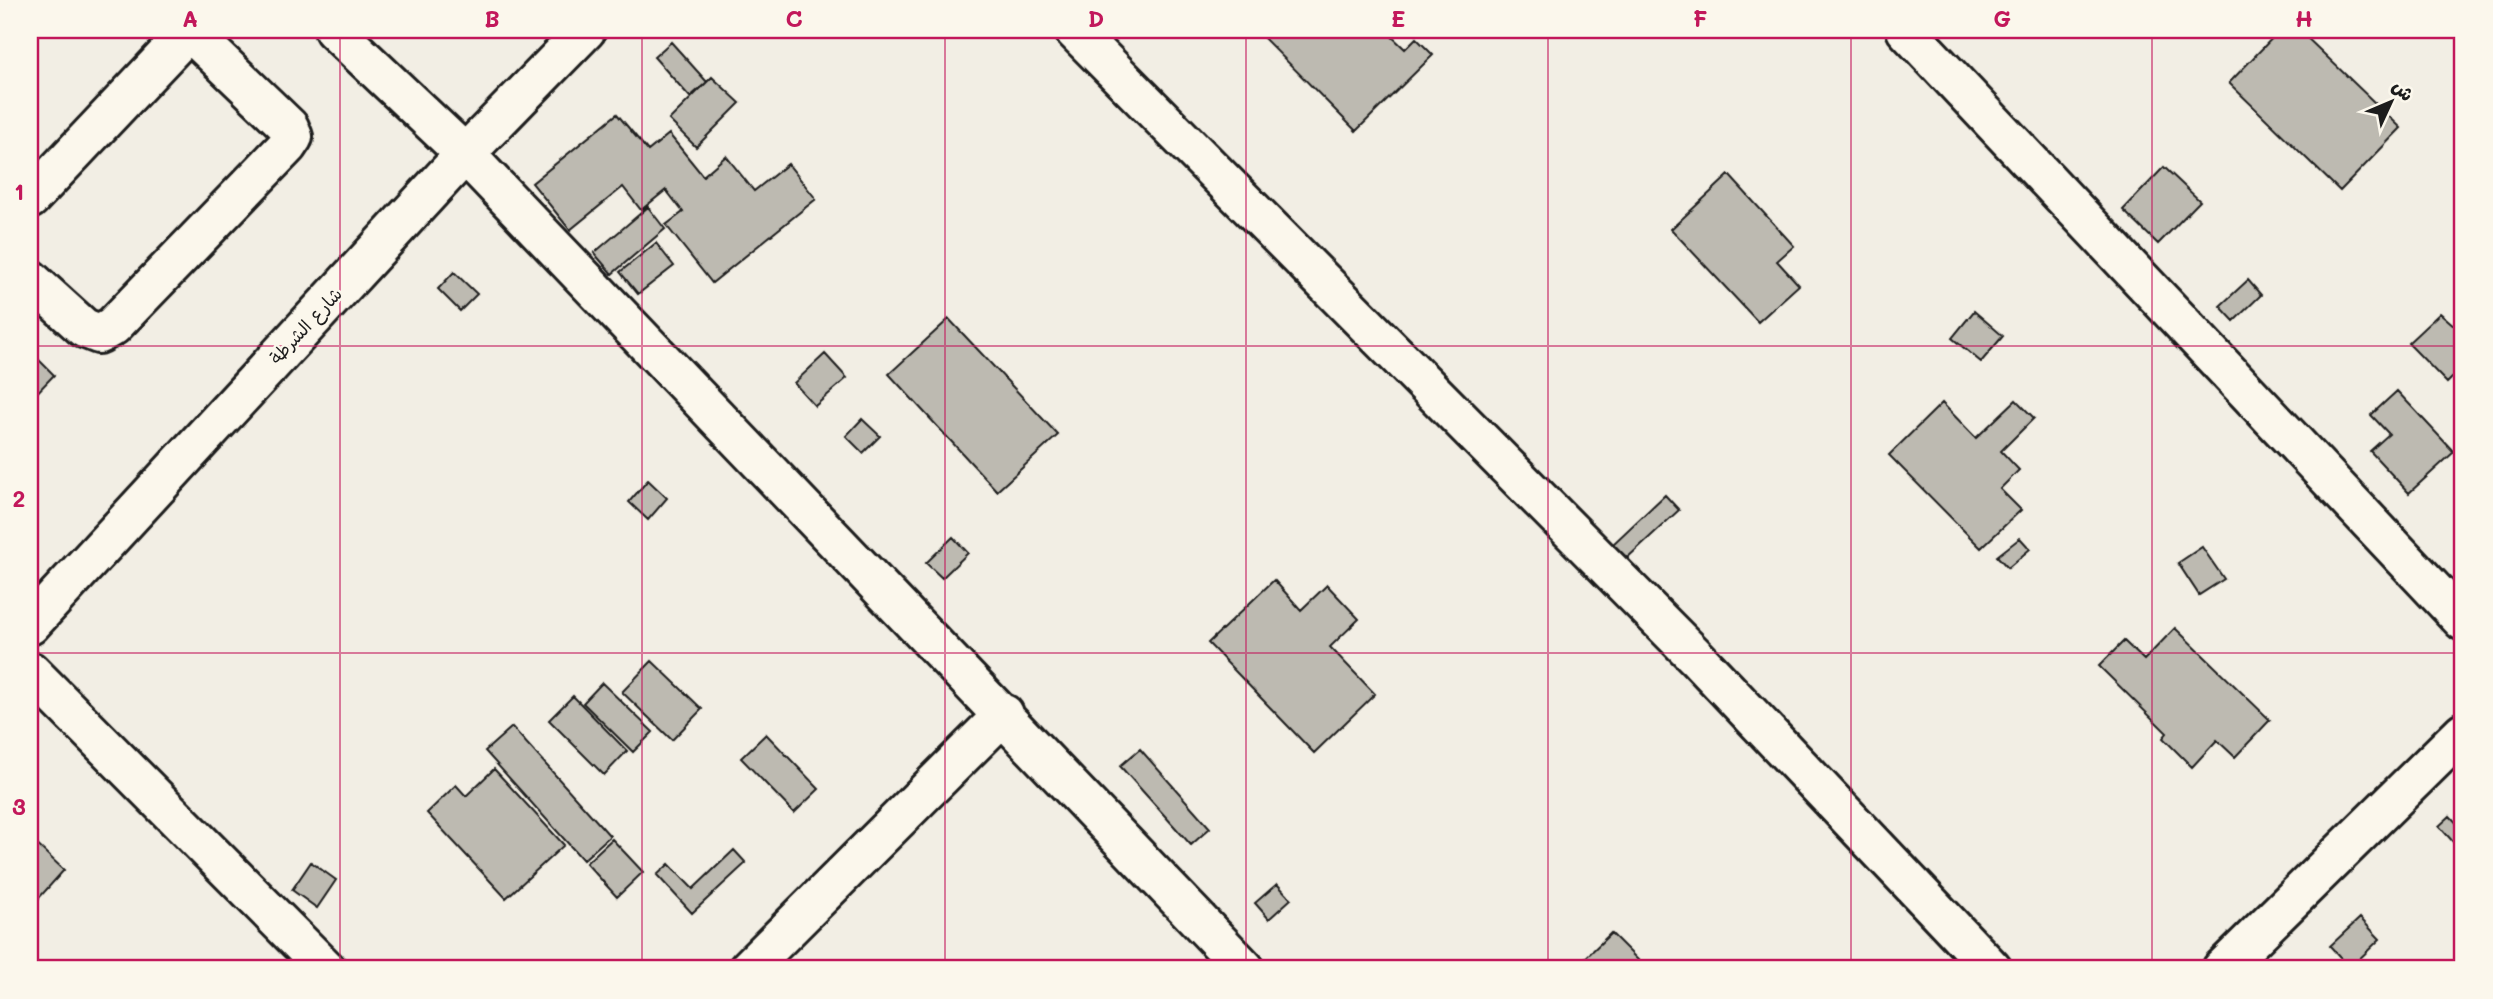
<svg xmlns="http://www.w3.org/2000/svg" width="2493" height="999" font-family="Mali,'Playpen Sans Arabic',sans-serif">
<style>
.building{fill:#bdbab1;stroke:#1c1c1c;stroke-width:2}
.lines{fill:none;stroke-linecap:round;stroke-linejoin:round}
.minor-casing{stroke:#1c1c1c;stroke-width:44}
.minor{stroke:#fbf7ec;stroke-width:38}
.grid{fill:none;stroke:#c2185b;stroke-width:2;stroke-opacity:0.55}
.labels{text-anchor:middle;stroke-width:5;stroke-linejoin:round;paint-order:stroke}
.street-label{font-size:18px;fill:#1c1c1c;stroke:#fbf7ec}
.neatline{fill:none;stroke:#c2185b;stroke-width:2.5}
.grid-label{font-size:23px;text-anchor:middle;font-weight:bold;fill:#c2185b}
</style>
<rect width="100%" height="100%" fill="#f2eee4"/>
<filter id="ink" filterUnits="userSpaceOnUse"><feTurbulence type="fractalNoise" baseFrequency=".0143" numOctaves="2"/><feDisplacementMap in="SourceGraphic" scale="14" xChannelSelector="R" yChannelSelector="G"/><feConvolveMatrix kernelMatrix="1 2 1 2 8 2 1 2 1" color-interpolation-filters="sRGB"/></filter>
<g filter="url(#ink)">
<path class="building" d="M1256,30H1385L1405,49L1416,38L1433,55L1356,131Z
M2280,30H2299L2401,128L2340,191L2229,83Z
M671,42L707,82L690,97L654,57Z
M712,77L740,103L696,147L669,120Z
M617,114L648,151L669,134L703,176L726,156L754,191L788,164L816,199L712,283L666,225L683,212L666,190L641,210L623,187L570,230L532,183Z
M2164,167L2200,201L2158,244L2123,210Z
M1729,175L1794,246L1777,261L1799,285L1758,322L1671,229Z
M648,207L665,229L612,274L594,253Z
M656,243L674,266L638,294L620,272Z
M454,272L477,294L460,311L438,289Z
M2248,280L2261,295L2234,321L2220,306Z
M1974,311L2003,336L1981,362L1952,338Z
M2440,313L2463,333V367L2447,383L2408,343Z
M949,319L1058,435L997,491L889,374Z
M30,351L54,375L30,400Z
M825,354L847,378L815,406L794,383Z
M2397,391L2454,452L2409,493L2370,451L2389,434L2371,415Z
M2016,400L2034,418L2001,451L2019,470L2000,489L2021,510L1981,548L1889,455L1942,403L1976,438Z
M862,419L880,436L863,453L846,436Z
M648,480L667,498L648,520L629,502Z
M1665,495L1679,510L1626,559L1613,544Z
M953,537L968,553L942,578L926,563Z
M2020,538L2030,549L2008,568L1997,556Z
M2202,547L2224,579L2199,595L2178,563Z
M1274,580L1301,610L1327,585L1359,619L1330,647L1375,694L1314,753L1208,643Z
M2175,628L2270,720L2235,757L2217,740L2192,767L2163,738L2167,733L2099,666L2124,641L2144,660Z
M652,661L702,709L672,740L622,692Z
M602,683L653,732L633,752L583,703Z
M573,696L627,751L604,775L549,720Z
M512,727L610,836L583,860L485,751Z
M766,734L819,789L794,813L741,758Z
M1140,749L1210,828L1191,845L1120,766Z
M494,769L564,845L506,898L427,813L456,785L466,796Z
M2450,816L2463,830L2462,852L2439,826Z
M30,838L64,870L30,908Z
M612,839L643,872L617,897L586,863Z
M734,850L746,863L692,913L657,875L669,864L693,889Z
M311,862L336,880L317,908L292,890Z
M1277,884L1291,899L1269,919L1255,903Z
M2360,918L2380,939L2350,968L2330,946Z
M1611,933L1647,969H1574Z"/>
<g class="lines">
<g class="minor-casing">
<path id="minor" d="M334,30L465,154L1245,969
M1074,30L1696,657L1992,969
M1906,30L2463,621
M30,199L189,31
M30,279L84,328L99,334L113,326L287,146L293,137L289,127L188,30
M30,625L465,154L586,30
M30,671L326,969
M748,969L1004,714
M2222,969L2463,732"/>
</g>
<use href="#minor" class="minor"/>
</g>
</g>
<path class="grid" d="M340,30V969M642,30V969M945,30V969M1246,30V969M1548,30V969M1851,30V969M2152,30V969M30,346H2463M30,653H2463"/>
<g class="labels">
<g class="street-label">
<text transform="translate(306 326) rotate(-47)" y="6">شارع الشرطة</text>
</g>
</g>
<rect width="2493" height="999" fill="none" stroke="#fbf7ec" stroke-width="77"/>
<g transform="translate(2391 102) rotate(46)" stroke="#fbf7ec" stroke-width="5" paint-order="stroke">
<path d="M0-5L12 26L0 18L-12 26Z" fill="#1c1c1c"/>
<text y="-10" font-size="19" font-weight="bold" text-anchor="middle" fill="#1c1c1c">ش</text>
</g>
<rect x="38" y="38" width="2416" height="922" class="neatline"/>
<g class="grid-label">
<text x="190" y="27">A</text>
<text x="492" y="27">B</text>
<text x="794" y="27">C</text>
<text x="1096" y="27">D</text>
<text x="1398" y="27">E</text>
<text x="1700" y="27">F</text>
<text x="2002" y="27">G</text>
<text x="2304" y="27">H</text>
<text x="19" y="200">1</text>
<text x="19" y="507">2</text>
<text x="19" y="815">3</text>
</g>
</svg>
